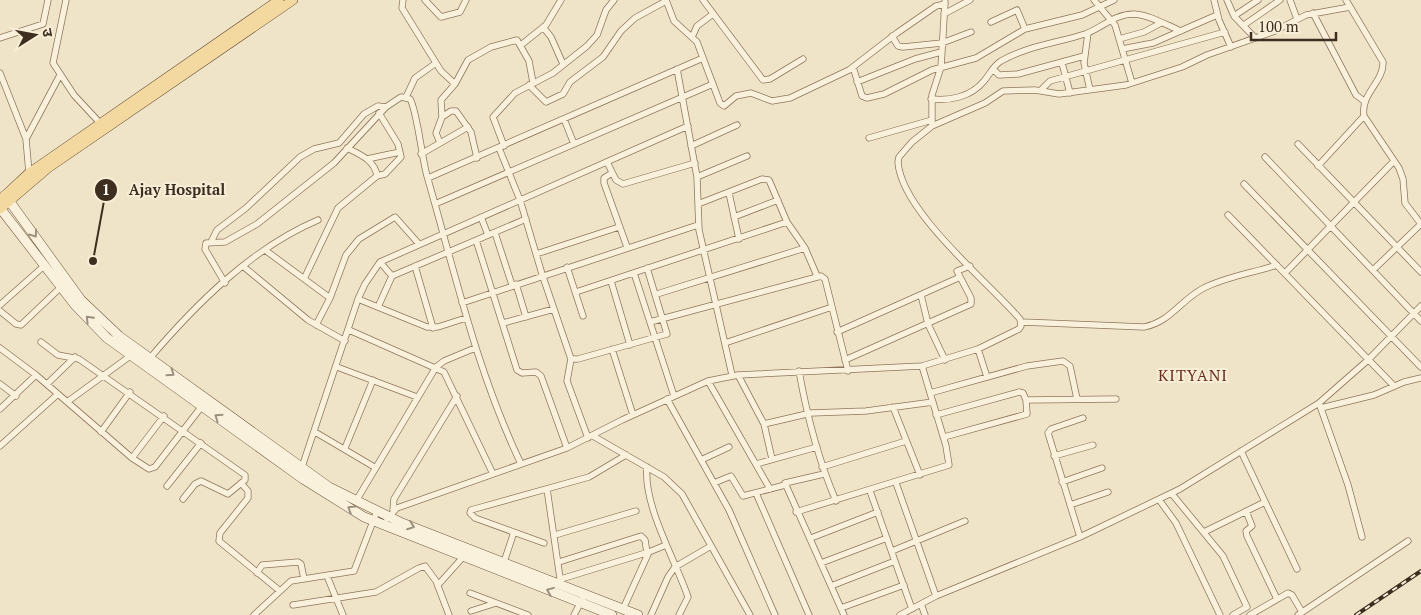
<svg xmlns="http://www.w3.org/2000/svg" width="1421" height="615" font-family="'PT Serif','Noto Sans Devanagari',serif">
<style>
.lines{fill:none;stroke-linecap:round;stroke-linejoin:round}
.minor-casing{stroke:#8d765c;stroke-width:7}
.secondary-casing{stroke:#6f573f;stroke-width:10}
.primary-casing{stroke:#5b4430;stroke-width:10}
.minor{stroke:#faf1dc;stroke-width:5.5}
.secondary{stroke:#faf1dc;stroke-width:9}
.primary{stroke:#f3d9a0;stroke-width:9}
.rail-casing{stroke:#3d2e20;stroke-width:4}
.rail{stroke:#f7eed8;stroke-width:2;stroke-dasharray:5.5;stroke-linecap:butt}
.oneway{stroke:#9c907e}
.labels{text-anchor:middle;stroke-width:4;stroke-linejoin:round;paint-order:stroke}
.quarter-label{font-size:16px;letter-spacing:1px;fill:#6b2e1e;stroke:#f7eed8}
.leader{fill:none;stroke:#3d2e20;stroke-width:2}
.callout-dot{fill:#3d2e20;stroke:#f7eed8;stroke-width:2}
.mark-label{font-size:15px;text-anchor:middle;font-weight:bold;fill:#fff}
.callout-label{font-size:15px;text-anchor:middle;font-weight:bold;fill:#3d2e20;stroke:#f7eed8;stroke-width:4;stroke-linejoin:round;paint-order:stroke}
</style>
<rect width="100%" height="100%" fill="#f0e4c8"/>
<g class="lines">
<g class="minor-casing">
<path id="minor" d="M66,0L53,63L74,95L100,123
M403,0L402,8L441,71L455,84
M425,0L441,17L460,12L466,0
M666,0L674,21L697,42L720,103L724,106L736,96L751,93L772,101L790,98L849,70L897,33L936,6L945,4
M703,0L763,80L770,79L803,59
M1094,0L1115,25L1132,83
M1214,0L1219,20L1231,47
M1227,0L1234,16L1255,38
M1290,0L1297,19
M1346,0L1383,62C1384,82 1360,94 1364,116L1399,168L1403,179L1405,203L1421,224
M1313,13L1356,95L1364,101
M944,14L970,0
M1234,16L1258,0
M991,22L1017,10L1025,29
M1244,25L1280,0
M543,27L551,37L563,64
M1088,33L1084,63L1090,90
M693,35L697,26L713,14
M892,36L898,46L903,47L942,43L971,32
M0,38L43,24L48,0
M1119,39L1144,32L1161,23
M521,45L546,25L561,0
M1122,49L1153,43L1217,15
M1062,63L1070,93
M853,67L862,96L867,98L884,94L932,70L976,58L1025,29L1082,15L1114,0
M677,69L697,177L699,230L732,375
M993,69L999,75L1018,74L1084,56
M0,73L26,139L29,173
M857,82L915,59L941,52
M529,85L546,102L563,94L570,82L603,57L621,31L635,18L666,1
M1041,90L1050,81L1225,32
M406,97L415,78L436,63
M931,99C950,101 971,97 984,81C990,74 993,66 1001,61C1027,46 1057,43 1085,34C1102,28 1114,14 1134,14C1150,15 1166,25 1181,31
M442,117L451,111H456L471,132L477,158
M564,119L574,144
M932,126V95L941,67L945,2
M869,138L932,120
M26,139L60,75
M440,143L436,133L442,117L441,100L455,84L468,60L491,47L517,40L529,61L533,83
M1298,144L1421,272
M504,146L493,117L515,93L553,73L587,46L597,35L606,10L614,0
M691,146L737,125
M499,148L520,200L542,274L571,359H578L667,334L647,268
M421,154L468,127
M1265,157L1421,321
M367,159L400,152
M607,162L616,180L623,184L695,163
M1318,166L1364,116
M612,173L604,178V183L627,247
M377,176L385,174L401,157L398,144L379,113
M697,177L747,156
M428,178L703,58
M1244,184L1421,367
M729,193L739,239
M435,204L713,84
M698,204L762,179L769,180L787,222L805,248L817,276
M1228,215L1394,386
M481,217L488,235
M734,217L778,200
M495,233L512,285
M476,240L517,370L522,373L536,372L541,376L567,448
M211,242L217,230L246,208L300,157L314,149L339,143L364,114L378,106L386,107
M265,250L330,298
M536,254L619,227
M380,262L392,276
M415,266L433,328
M244,267L308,320L345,341
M567,267L583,316
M1373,270L1421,224
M634,273L674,396
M1285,273L1394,161
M304,279L338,208L377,176C375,160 359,154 347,148
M611,281L630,345
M225,283L205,249L206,243L225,242L257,224L334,163L386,107L401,97L410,99C417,110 422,159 427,176C456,276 476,369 521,464
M516,284L526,317
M576,292L787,222
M657,294L805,248
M921,295L928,324L945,360
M358,299L427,327H438L466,318
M462,303L698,225
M0,305L44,266
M378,307L392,276L526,219
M0,311L16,324L21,325L61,287
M650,322L821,276L825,279L848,371
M1022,322L1144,327C1170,322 1180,301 1202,289C1224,277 1253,273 1277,265
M503,323L554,309
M316,325L330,298L346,255L359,239L395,217L419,244
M349,330L444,372L493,474
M837,332L958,278
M41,342L58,355L79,359L245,475V480L228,494L201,481L195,484L183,499
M725,343L832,307
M0,348L36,375L132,458L149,469L155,467L202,406
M612,349L633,415
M978,349L987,377
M150,358C196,304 252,248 318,220
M571,359L567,381L588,438
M845,360L971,304V298L957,271L970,266
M337,367L417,397
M799,371C807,416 818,459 836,501
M738,375L764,424L772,459
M708,381L770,489
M0,384L16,396
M47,384L75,357
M930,393L1027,366L1063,361L1070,366L1077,399
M667,399L729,510L775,615
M1026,400L1116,399
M67,402L133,354
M1319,403L1348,485L1362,537
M893,407L920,475
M1321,408L1374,395L1404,382L1421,378
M0,409L36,375
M936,415L1019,392L1023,393L1026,400L1027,414L944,437
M764,424L811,413L866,411L933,402
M101,432L130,392
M315,432L376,468
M593,436L664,477L682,494L750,615
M0,446L58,394
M345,448L373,380
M1241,451L1297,569
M1054,456L1093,445
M132,458L164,416
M701,460L729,447
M756,464L817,447
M302,467L358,299L365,284L380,262L688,126
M647,467C643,506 676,561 688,597L679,615
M822,467L906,441
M824,474L785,483L844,615
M1062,482L1102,468
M241,483L248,491V498L220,533L219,541L280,591
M714,483L731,476L743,496L785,485
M896,483L936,596
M167,486L201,443
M547,489L561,585
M870,491L912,609
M756,493L809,615
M1172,494L1223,556L1247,607L1233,615
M356,501L436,367L444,361L475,348
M1160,501L1176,523L1220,615
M1070,505L1108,492
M393,510L394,499L457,396
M1246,511L1252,526L1246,531L1247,536L1277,599
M796,512L949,465L946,446L922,366
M387,519L397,508L567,448L622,420L708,381L738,375L922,366L978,349L1019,329L1021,326L1020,319C988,282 901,211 898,162L899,157L912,142L932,126L985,103L1003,91L1035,90L1059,94L1126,85L1182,67L1207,55L1275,31L1306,15L1350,7
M1204,532L1265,502
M555,535L636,511
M1080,537L1048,433L1051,429L1083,418
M811,538L878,512
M544,543L475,518L470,513L471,510L589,477L626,455
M892,551L965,521
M504,562L514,532
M559,562L641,536L645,540L647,553
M821,563L887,538
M257,573L262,565L298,562L301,564L304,579
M327,576L343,615
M561,579L649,552
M438,585L464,556
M831,586L895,561
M470,593L528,615
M921,604L925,615
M293,605L376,592L419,568L425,566L436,581L449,615
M841,608L904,585
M623,609L649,552L666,545
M471,611L496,603
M254,615L291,581L354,571L377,511
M574,615L585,594
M651,615L668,577L675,567L711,546
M900,615L936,596L1080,537L1180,489L1319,403L1368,360L1421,306
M1250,615L1288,593L1292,595L1302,612
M1298,615L1408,541"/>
</g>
<g class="secondary-casing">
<path id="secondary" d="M5,195L81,300L119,336L329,487L402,523L638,615
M0,208L75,305L107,338L303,479L364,517L612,615"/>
</g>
<g class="primary-casing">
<path id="primary" d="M0,200L29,173L279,0
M0,209L48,168L293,0"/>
</g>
<use href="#minor" class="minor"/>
<use href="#secondary" class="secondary"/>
<use href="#primary" class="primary"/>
<g class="rail-casing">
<path id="rail" d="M1356,615L1421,571"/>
</g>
<use href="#rail" class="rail"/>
</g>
<defs><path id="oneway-chevron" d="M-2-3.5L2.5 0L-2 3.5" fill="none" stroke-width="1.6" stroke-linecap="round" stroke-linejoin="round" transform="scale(1.25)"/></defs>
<g class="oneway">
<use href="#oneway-chevron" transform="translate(34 234) rotate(54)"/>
<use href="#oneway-chevron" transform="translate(89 319) rotate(-134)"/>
<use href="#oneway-chevron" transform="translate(171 373) rotate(35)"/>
<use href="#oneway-chevron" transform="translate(218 417) rotate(-145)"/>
<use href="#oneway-chevron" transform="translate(351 509) rotate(-148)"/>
<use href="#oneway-chevron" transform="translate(411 526) rotate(21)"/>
<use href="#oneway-chevron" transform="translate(550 591) rotate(-158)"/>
</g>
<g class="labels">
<g class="quarter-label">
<text x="1193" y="381">KITYANI</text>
</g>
</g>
<path class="leader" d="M93 261L106 190"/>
<g class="callout-dot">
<circle cx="93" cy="261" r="5"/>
<circle cx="106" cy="190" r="12"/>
</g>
<g class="mark-label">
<text x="106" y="195">1</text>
</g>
<g class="callout-label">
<text x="177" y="195">Ajay Hospital</text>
</g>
<g transform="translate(35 35) rotate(79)" stroke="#f7eed8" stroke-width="4" paint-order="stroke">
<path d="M0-4L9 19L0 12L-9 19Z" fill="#3d2e20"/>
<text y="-8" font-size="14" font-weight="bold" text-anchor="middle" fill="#3d2e20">उ</text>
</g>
<path d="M1251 32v8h85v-8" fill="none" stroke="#3d2e20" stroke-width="2.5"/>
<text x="1258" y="32" font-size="15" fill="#3d2e20" stroke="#f7eed8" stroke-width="4" paint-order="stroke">100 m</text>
</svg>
